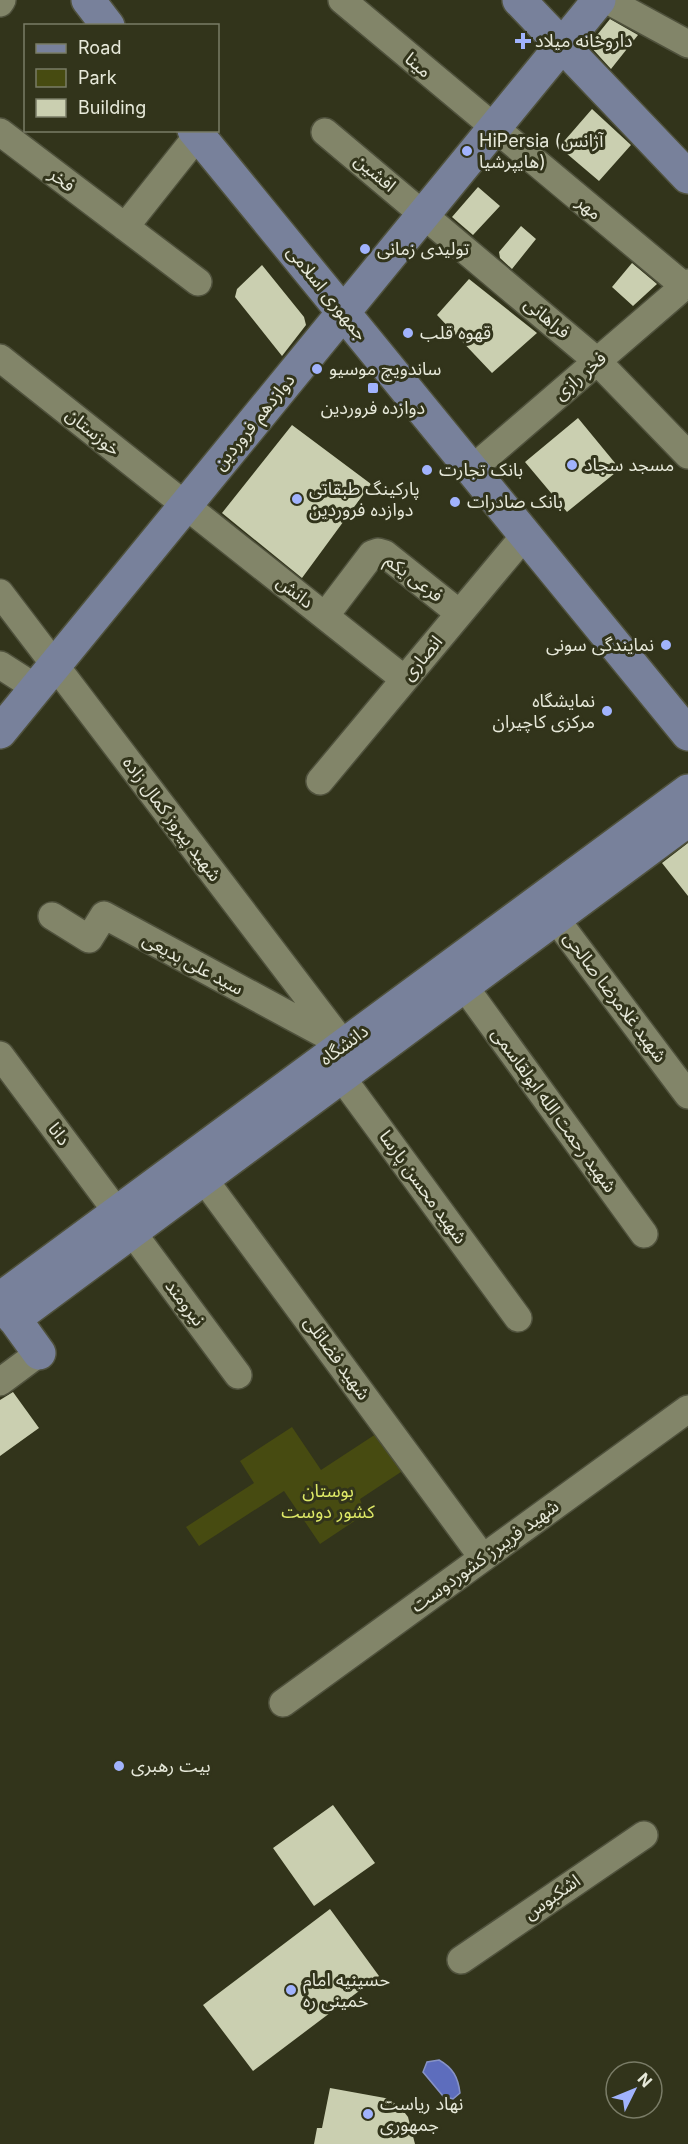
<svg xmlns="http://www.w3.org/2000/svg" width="688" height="2144" font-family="Inter,'Noto Sans Arabic',sans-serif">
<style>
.green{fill:#474b11}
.water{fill:#5d6dbd;stroke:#8692c6;stroke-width:1.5}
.building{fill:#cacfb0}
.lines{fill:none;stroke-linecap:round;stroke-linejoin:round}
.minor-casing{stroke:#4f513c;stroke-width:30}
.major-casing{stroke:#4f513c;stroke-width:36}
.minor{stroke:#828569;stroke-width:27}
.major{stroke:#78819b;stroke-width:33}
.poi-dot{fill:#a1b3fd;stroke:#32341b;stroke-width:2}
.labels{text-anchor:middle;stroke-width:6;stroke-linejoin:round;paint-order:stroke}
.poi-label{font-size:18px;fill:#e7e9da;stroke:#32341b;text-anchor:start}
.street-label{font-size:18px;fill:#e7e9da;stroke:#32341b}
.park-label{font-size:18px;fill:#dfea67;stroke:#32341b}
</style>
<rect width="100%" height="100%" fill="#32341b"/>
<path class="green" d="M292,1427L321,1470L379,1432L404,1470L360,1499L365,1514L320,1544L284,1491L199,1546L186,1527L254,1483L240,1461Z"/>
<path class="water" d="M439,2060C453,2068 458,2077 460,2093L453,2099L443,2096L423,2072L427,2062Z"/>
<path class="building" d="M610,19L638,35L611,69L589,45Z
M592,109L631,145L599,181L559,147Z
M478,187L500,206L473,235L452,217Z
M521,226L536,239L512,269L500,258L499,252Z
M632,263L657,284L633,306L612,287Z
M262,265L304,317L306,325L282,356L235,297L237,289Z
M469,279L537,333L492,373L437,315Z
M578,418L620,469L567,512L525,462Z
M292,425L371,484L302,578L222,513Z
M688,843V896L662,863Z
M13,1392L39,1428L0,1456V1400Z
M333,1805L375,1863L314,1906L273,1848Z
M330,1909L379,1976L253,2071L203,2005Z
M330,2088L385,2098L393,2102L401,2108L408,2117L415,2144H314L317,2128H322Z"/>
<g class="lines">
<g class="minor-casing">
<path id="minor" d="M342,0L684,286
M607,0L688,44
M0,3L2,0
M0,132L198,282
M325,132L597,361L688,455
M125,227L198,135
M0,358L404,679
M471,470L688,283
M0,593L344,1045
M325,616L372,554L378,552L385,554L459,613
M0,665L36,688
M320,781L525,535
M543,902L688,1095
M52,916L89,939L104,915L335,1040
M464,986L644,1234
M0,1055L117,1212
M329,1060L518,1318
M192,1163L483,1558
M132,1232L238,1375
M0,1382L39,1353
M283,1703L688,1409
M461,1960L644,1835"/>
</g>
<g class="major-casing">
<path id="major" d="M88,0L108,26
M519,0L688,177
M194,130L688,734
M0,732L599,0
M0,1299L688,791
M1,1300L39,1353
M14,1319L688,820"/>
</g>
<use href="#minor" class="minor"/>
<use href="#major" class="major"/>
</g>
<g class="poi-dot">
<path d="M520 32h6v6h6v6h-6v6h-6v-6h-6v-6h6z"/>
<circle cx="467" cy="151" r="6"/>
<circle cx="365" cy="249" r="6"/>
<circle cx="408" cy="333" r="6"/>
<circle cx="317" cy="369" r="6"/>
<rect x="367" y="382" width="12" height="12" rx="3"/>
<circle cx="572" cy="465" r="6"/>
<circle cx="427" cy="470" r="6"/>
<circle cx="297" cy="499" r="6"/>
<circle cx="455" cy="502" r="6"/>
<circle cx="666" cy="645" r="6"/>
<circle cx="607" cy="711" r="6"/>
<circle cx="119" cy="1766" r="6"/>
<circle cx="291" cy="1990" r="6"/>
<circle cx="368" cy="2114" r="6"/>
</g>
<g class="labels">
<g class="poi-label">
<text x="535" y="47">داروخانه میلاد</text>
<text x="479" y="147">HiPersia (آژانس<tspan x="479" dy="21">هایپرشیا)</tspan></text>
<text x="377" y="255">تولیدی زمانی</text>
<text x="420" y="339">قهوه قلب</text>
<text x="329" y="375">ساندویچ موسیو</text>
<text x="373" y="414" text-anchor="middle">دوازده فروردین</text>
<text x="584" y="471">مسجد سجاد</text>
<text x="439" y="476">بانک تجارت</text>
<text x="309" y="495">پارکینگ طبقاتی<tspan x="309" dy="21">دوازده فروردین</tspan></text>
<text x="467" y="508">بانک صادرات</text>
<text x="654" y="651" text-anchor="end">نمایندگی سونی</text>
<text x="595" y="707" text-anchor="end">نمایشگاه<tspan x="595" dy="21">مرکزی کاچیران</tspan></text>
<text x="131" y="1772">بیت رهبری</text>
<text x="303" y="1986">حسینیه امام<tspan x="303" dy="21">خمینی ره</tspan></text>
<text x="380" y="2110">نهاد ریاست<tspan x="380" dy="21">جمهوری</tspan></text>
</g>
<g class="street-label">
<text transform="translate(418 65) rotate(40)" y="6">مینا</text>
<text transform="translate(375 173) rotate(40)" y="6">افشین</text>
<text transform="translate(62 180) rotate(37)" y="6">فخر</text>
<text transform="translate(589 208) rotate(40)" y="6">مهر</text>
<text transform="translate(327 293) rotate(51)" y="6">جمهوری اسلامی</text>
<text transform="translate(547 318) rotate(40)" y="6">فراهانی</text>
<text transform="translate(580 376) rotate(-41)" y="6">فخر رازی</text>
<text transform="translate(254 422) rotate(-51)" y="6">دوازدهم فروردین</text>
<text transform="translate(93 432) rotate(39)" y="6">خوزستان</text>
<text transform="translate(414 578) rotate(37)" y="6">فرعی یکم</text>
<text transform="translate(295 592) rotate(38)" y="6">دانش</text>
<text transform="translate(422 658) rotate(-50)" y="6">انصاری</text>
<text transform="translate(172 819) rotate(53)" y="6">شهید پیروز کمال زاده</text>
<text transform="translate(193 964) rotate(28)" y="6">سید علی بدیعی</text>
<text transform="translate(615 997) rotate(53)" y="6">شهید غلامرضا صالحی</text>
<text transform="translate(344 1045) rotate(-36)" y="6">دانشگاه</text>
<text transform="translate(554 1110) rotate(54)" y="6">شهید رحمت الله ابولقاسمی</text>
<text transform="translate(59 1134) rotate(53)" y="6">دانا</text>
<text transform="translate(423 1187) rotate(54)" y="6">شهید محسن پارسا</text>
<text transform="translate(185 1303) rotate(53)" y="6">نیرومند</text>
<text transform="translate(337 1358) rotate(54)" y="6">شهید فضائلی</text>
<text transform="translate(485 1556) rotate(-36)" y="6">شهید فریبرز کشوردوست</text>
<text transform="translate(552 1897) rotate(-35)" y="6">اشکبوس</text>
</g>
<g class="park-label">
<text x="328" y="1497">بوستان<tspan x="328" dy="21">کشور دوست</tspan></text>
</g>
</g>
<rect x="24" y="24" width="195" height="108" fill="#32341b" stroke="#7a7c67" stroke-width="1.5"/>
<rect x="36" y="44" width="30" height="9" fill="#78819b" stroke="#7a7c67" stroke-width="1.5"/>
<text x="78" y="54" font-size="18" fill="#e7e9da">Road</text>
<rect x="36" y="69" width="30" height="18" fill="#474b11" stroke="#7a7c67" stroke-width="1.5"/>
<text x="78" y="84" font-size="18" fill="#e7e9da">Park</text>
<rect x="36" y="99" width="30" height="18" fill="#cacfb0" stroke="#7a7c67" stroke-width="1.5"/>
<text x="78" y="114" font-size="18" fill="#e7e9da">Building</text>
<g transform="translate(634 2090) rotate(47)"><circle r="28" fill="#32341b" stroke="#7a7c67" stroke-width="1.5"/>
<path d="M0-4.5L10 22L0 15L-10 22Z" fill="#a1b3fd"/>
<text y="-9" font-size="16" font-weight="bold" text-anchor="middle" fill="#e7e9da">N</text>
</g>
</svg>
